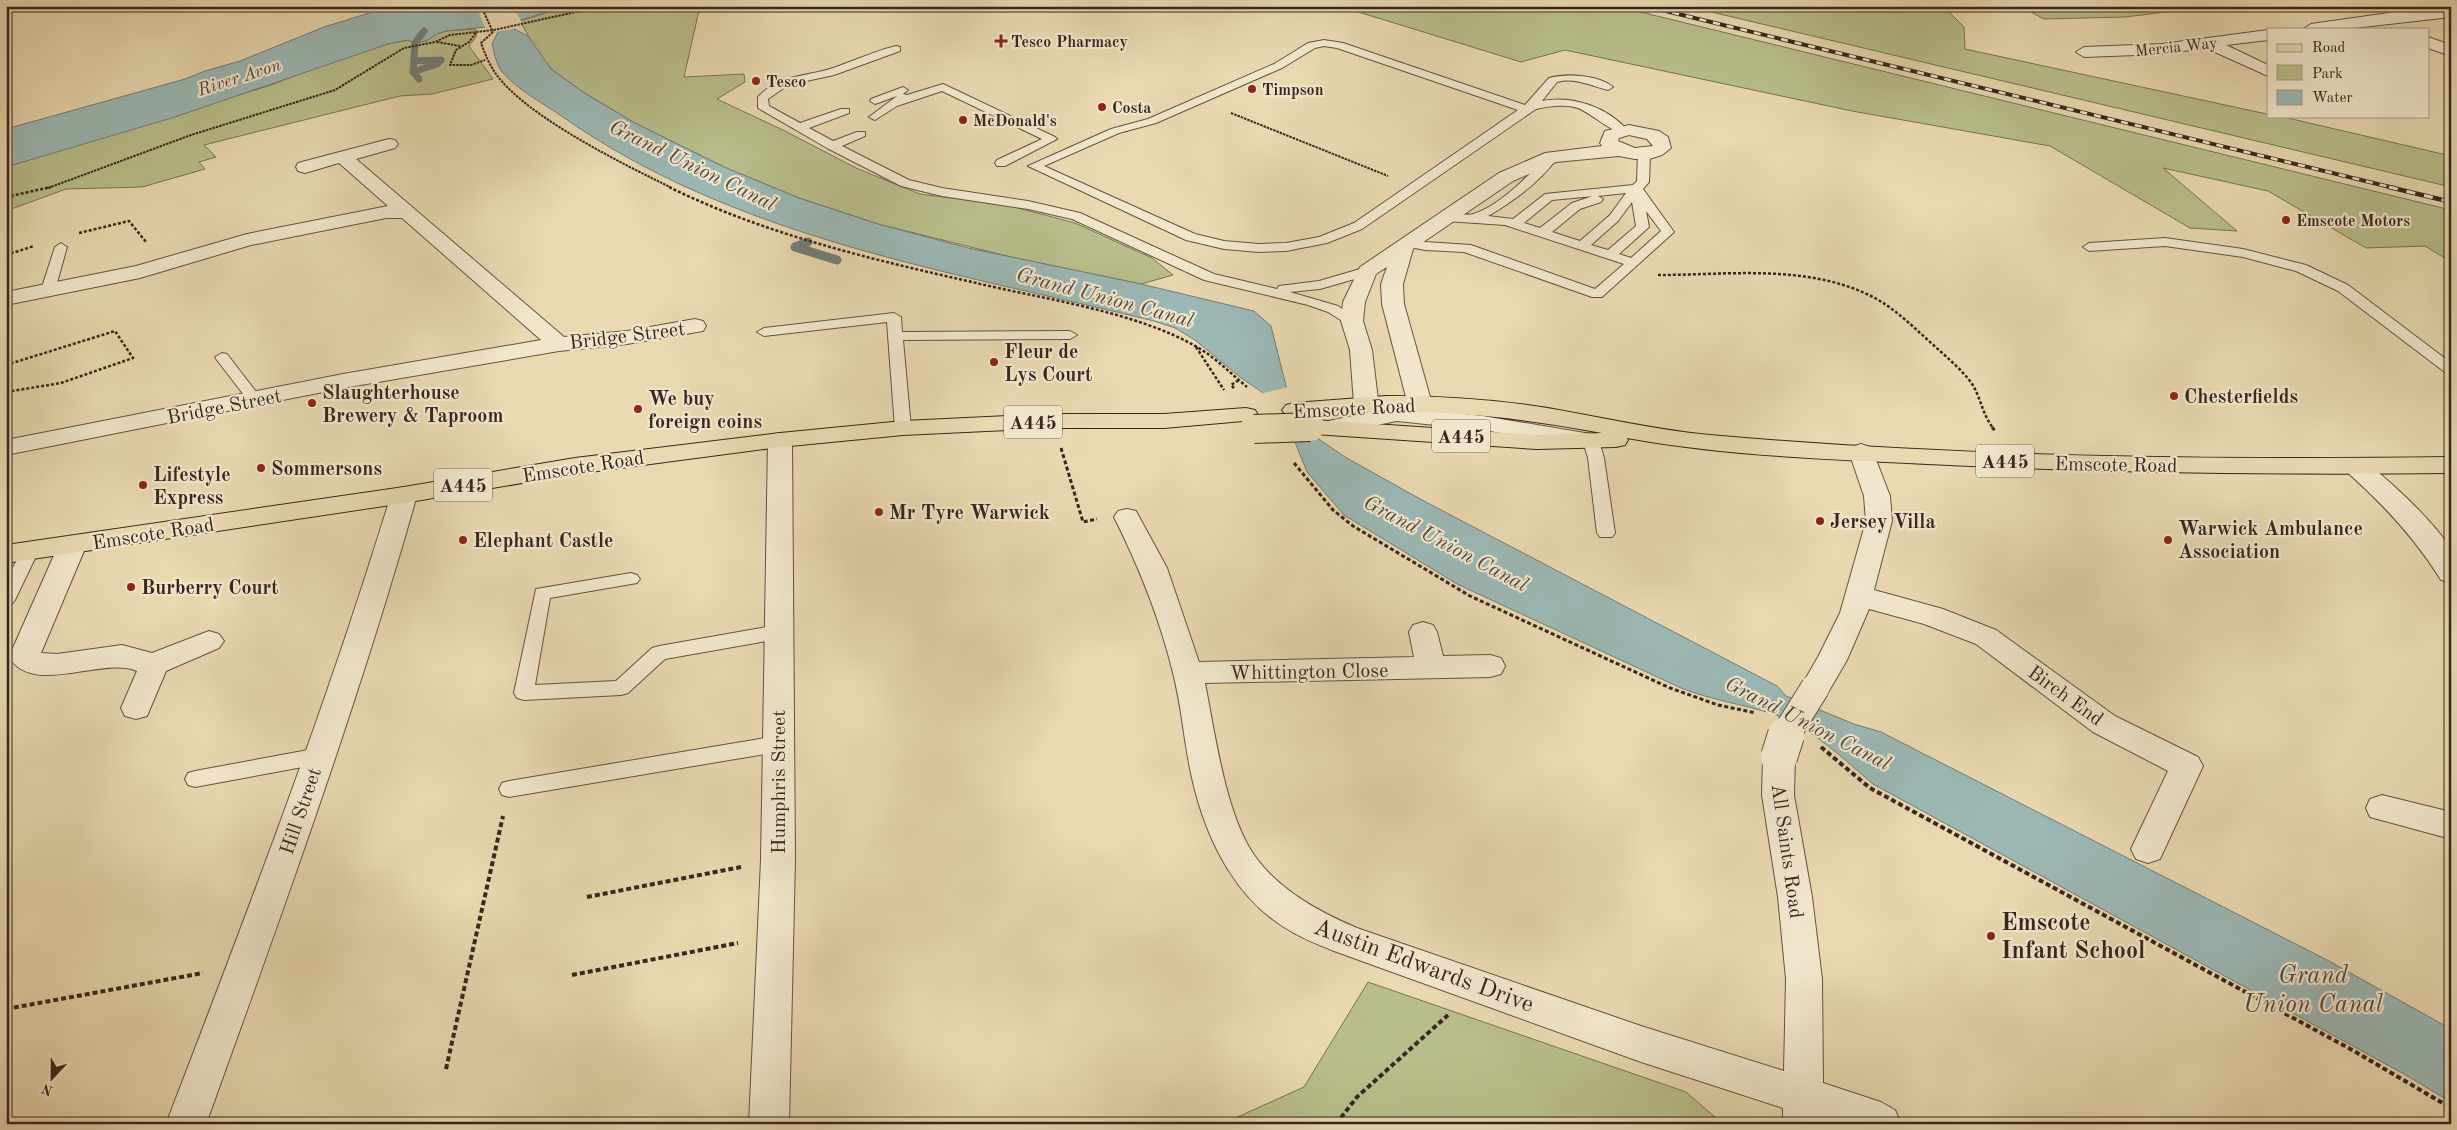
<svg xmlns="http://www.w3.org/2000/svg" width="2457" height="1130" font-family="'Old Standard TT',serif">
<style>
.green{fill:#b8be8b;stroke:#787254}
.water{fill:#9bb8b5;stroke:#737d79}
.pier{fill:#e9d8b0}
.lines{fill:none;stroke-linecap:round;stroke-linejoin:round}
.stream-far1{stroke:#737d79;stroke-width:7}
.stream{stroke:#737d79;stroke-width:9}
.service-casing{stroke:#645242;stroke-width:2}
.minor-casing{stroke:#645242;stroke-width:2}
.primary-casing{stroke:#38251e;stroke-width:2}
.path-far3{stroke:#38251e;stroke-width:2;stroke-dasharray:2.5 1;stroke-linecap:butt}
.path-far2{stroke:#38251e;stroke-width:2.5;stroke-dasharray:3 2;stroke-linecap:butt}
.path-far1{stroke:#38251e;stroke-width:3;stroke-dasharray:4 2.5;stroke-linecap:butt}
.path{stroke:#38251e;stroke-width:4;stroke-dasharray:5 3;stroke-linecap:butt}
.service{fill:#f1e6cc;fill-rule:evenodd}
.minor{fill:#f1e6cc;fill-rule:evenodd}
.primary{fill:#e9d8b0;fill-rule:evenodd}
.rail-far1-casing{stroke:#38251e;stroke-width:4}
.rail-casing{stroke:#38251e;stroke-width:4.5}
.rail-far1{stroke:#f1e6cc;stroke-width:2.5;stroke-dasharray:7;stroke-linecap:butt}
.rail{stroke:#f1e6cc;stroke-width:3;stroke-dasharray:9;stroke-linecap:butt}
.minor-bridge-far1-casing{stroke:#645242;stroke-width:30;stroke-linecap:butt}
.minor-bridge-casing{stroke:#645242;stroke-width:38;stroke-linecap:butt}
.primary-bridge-far1-casing{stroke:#38251e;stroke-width:24;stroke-linecap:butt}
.primary-bridge-casing{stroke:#38251e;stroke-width:30;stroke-linecap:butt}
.path-bridge{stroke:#38251e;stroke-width:2;stroke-dasharray:2.5 1;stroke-linecap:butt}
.minor-bridge-far1{stroke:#f1e6cc;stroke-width:28}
.minor-bridge{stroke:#f1e6cc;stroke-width:36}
.primary-bridge-far1{stroke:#e9d8b0;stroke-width:22}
.primary-bridge{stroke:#e9d8b0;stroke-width:28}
.poi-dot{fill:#8f2418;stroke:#f1e6cc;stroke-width:2}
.labels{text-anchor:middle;stroke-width:4.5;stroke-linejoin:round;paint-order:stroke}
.far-poi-label{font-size:16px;font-weight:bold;fill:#38251e;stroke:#f1e6cc;text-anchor:start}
.far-street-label{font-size:16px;fill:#38251e;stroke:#f1e6cc}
.far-water-label{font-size:18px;font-style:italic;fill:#514a44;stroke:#f1e6cc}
.shield{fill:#f1e6cc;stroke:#705f52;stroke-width:1}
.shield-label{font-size:19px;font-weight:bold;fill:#38251e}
.street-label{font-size:20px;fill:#38251e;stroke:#f1e6cc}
.poi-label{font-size:20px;font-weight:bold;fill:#38251e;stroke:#f1e6cc;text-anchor:start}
.water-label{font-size:21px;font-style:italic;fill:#514a44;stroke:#f1e6cc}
.near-poi-label{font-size:24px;font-weight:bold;fill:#38251e;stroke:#f1e6cc;text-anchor:start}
.near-street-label{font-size:24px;fill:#38251e;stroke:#f1e6cc}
.near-water-label{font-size:25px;font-style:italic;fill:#514a44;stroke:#f1e6cc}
</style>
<rect width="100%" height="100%" fill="#e9d8b0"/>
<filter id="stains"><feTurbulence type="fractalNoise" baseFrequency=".004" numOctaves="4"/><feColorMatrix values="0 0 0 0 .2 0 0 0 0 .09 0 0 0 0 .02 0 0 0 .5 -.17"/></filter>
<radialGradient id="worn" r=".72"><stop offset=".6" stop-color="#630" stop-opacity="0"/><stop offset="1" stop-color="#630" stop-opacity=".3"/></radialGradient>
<path class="green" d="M568,6H700L684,77L744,74L745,82L717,99L785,131L856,168L920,194L1007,205L1075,223L1152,258L1173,275L1141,284L1011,257L878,224L799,198L724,167L633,122L583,92L551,69L532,43L520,21Z
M1339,6H1616L2451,210V262L2425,246L2366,248L2268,191L2163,168L2237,231L2190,228L2050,146L1852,111L1565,50L1521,62Z
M1686,6H2214L2125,17L2044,19L2021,7L1945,8L1964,27L1965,49L2267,114L2268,116H2279L2451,156V187Z
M476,29V37L469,46L493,79L432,94L400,96L204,145L216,157L199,162L205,169L142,187L66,189L6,211V167L271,85L327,63L388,44L408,40L414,43L426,41L436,34L446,31Z
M1368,982L1686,1092L1723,1124H1222L1304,1087Z"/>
<path class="water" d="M392,6H568L511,23L514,29L528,36L551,69L583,92L633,122L724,167L799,198L878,224L968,248L1141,284L1254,311L1271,326L1286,386L1307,431L1345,457L1422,500L1777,686L1786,696L1854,724L1881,732L2327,960L2451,1029V1102L2404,1074L1873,784C1845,760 1808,725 1773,714C1742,704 1711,700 1681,688L1457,584L1344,515L1307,472L1295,442L1262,392L1241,378L1195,340L1175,328L1154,321C951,271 735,239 560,115C542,103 512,86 500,69C496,62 494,52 492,44L498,32L496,26L446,31L437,34L426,41L414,43L408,40L388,44L175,117L6,167V129L185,79L205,71L240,61L324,27Z"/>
<path class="pier" d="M476,6H513L522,23L515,25L518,28L495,32L494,28L486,30Z
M1289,387L1309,429L1316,434L1317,440L1291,439L1260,394Z"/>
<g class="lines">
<path class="stream-far1" d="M413,72L437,64L441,60L414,61
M419,79L413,72L415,43L424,31"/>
<path class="stream" d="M808,242L795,247L837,260"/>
<g class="service-casing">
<path id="service" d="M1324,40L1343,43L1525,105L1549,78C1566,73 1600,75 1613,87L1608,90C1591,86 1575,77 1557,82L1542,101C1572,95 1608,107 1628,131L1626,133C1616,136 1591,113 1578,108C1565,104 1550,106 1536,109L1362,229L1327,243L1286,251L1259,252L1224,249L1186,240L1028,166L1111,129L1148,119L1274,64L1308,43ZM1324,46L1337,48L1518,110L1354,223L1319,237L1286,243L1259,244L1224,241L1195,234L1044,166L1119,133L1156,123L1282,68L1315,48Z
M896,46L900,47V51L834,75L788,85L768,99L769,106L800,123L841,109H849V113L809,128L833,141L857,132H865V136L842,146L909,180L942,188L1028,201L1080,213L1214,274L1277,289L1279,286L1319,281L1367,267L1372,268L1374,271L1372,274L1320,289L1290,292L1338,306L1359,321L1357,324H1347L1328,312L1308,305L1204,280L1072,219L1028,209L942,196L901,186L827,148L758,108V97C779,74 807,77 833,68C854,61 875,51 896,46Z
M943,84L1055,137L1057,139L1005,166H997L995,163L997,160L1042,139L942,91L897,106L875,120L869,117L897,96L875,104L870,101L871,99L903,87L908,90L903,94L907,95Z
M1644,151L1650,154L1649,182L1643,189L1674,232L1602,297H1592L1464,252L1425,250L1405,246L1404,243L1410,239L1425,242L1471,245L1595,289L1624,264L1505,225L1446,221L1440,217C1447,208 1463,217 1473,214C1500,206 1529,175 1548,155L1552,153L1558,157C1540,182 1514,201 1488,216L1513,219L1545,194L1633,185L1637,181L1638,154ZM1626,193L1610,215L1580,241L1552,232L1580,209L1601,202L1603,199L1598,196ZM1593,196L1572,203L1540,228L1524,223L1552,200L1594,196ZM1632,202L1636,226L1608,250L1591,245L1618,221ZM1646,211L1661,231L1631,258L1619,254L1649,227Z
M2165,238L2243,249L2306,265L2348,285L2451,363V374L2446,373L2338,291L2296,271L2243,257L2165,246L2089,251L2083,247L2089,243Z
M61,243L67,247L55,290L48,294L43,293L41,290L55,247Z
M894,313L901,317L902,332L1070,331L1077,335L1070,339L903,340L911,428L903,433L895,428L887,322L764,336L757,332L764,328Z
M222,353L227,354L260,397L263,400L260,403H250L217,360L215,357Z
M1591,436L1599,441L1604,458L1615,533L1612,537H1600L1597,533L1588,458L1583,441Z
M29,546L35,548L38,552L15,600L12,604L6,606V581L23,548Z
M631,573L637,575L640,579L637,583L550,598L535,685L616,681L652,648L659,646L778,625L785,627L787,632L785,637L778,639L665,659L628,693L621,695L524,700L517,698L514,693L536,589Z
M777,736L784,739L787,744L784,749L777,752L509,797L502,795L499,789L502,783L509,781Z
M319,748L326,750L329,756L326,762L319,764L195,787L188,785L185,779L188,773L195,771Z"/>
</g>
<g class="minor-casing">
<path id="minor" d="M2451,7V17L2345,29H2303L2311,24L2410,10Z
M2268,30V40L2226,45L2268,65V76L2206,48L2162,54L2084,57L2076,52L2084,47L2162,44Z
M2428,37L2451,45V56L2428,48Z
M1629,125L1659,131L1668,137L1671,148L1662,155L1649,159H1635L1619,156L1556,162L1513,181L1413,249L1403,284L1404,304L1432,404L1427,410L1483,416L1591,434L1600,436L1603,441L1600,446L1591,448L1483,430L1397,421L1332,434L1323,432L1320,427L1323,422L1368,413L1358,409L1354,404L1350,350L1341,321L1343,302L1360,267L1499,173L1545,153L1602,146L1600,143L1605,131ZM1629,135L1647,139L1653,146L1635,148L1618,141L1619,138ZM1387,267L1381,284L1382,304L1407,401L1396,406L1378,400L1372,350L1363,321L1365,302L1376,274Z
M389,139L395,140L398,144L395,148L356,159L564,337L627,331L695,319L703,321L706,326L703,331L627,344L559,351L343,388L6,455V440L343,374L541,340L402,218H386L251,245L140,278L6,305V292L136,266L247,234L388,206L339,163L305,173L298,171L296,167L298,163Z
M780,433L789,435L792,440L795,860L789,1124H749L761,860L768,440L771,435Z
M1861,444L1870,447L1873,452L1890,496L1892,521L1874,590L1943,609L1996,630L2115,716L2198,757L2203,766L2160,859L2148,863L2136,859L2131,849L2168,771L2093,732L1976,644L1924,624L1869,609L1847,660L1826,696L1815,699L1804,696L1800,688L1818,657L1840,613L1866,521L1864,496L1849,452L1852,447Z
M2356,458C2374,463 2445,532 2451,551C2453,560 2451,573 2451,582L2441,580C2415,538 2383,504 2347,472L2343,466L2347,460Z
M404,487L413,489L417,495C357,708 281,916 206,1124H166C246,916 326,708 391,495L395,489Z
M1127,509L1136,511L1167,568L1199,662L1414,657L1409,632L1413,625L1423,622L1433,625L1437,632L1443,656L1490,655L1501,658L1505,666L1501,674L1490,677L1205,683C1215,733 1226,819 1257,859C1282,892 1320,912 1357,928L1641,1026L1784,1071L1786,979L1778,897L1762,795L1763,757L1768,748L1779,745L1790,748L1795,757L1794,795L1812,897L1822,979L1823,1083L1881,1102L1895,1110L1901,1124H1832L1823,1121V1124H1783V1108L1641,1062L1334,951C1322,946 1308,941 1296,934C1237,904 1206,840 1192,778C1184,743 1182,708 1173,673C1160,619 1139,567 1114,517L1118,511Z
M72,537L82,540L86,546L41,653L57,654L122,645L152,653L209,631L219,634L224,641L219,648L166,671L147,716L136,719L125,716L121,708L137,671C101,656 33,697 9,657L58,546L62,540Z
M2382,795L2451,812V839L2370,817L2366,808L2370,799Z"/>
</g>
<g class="primary-casing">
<path id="primary" d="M1386,396C1438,396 1489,399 1541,407C1597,416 1653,430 1710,435C1956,457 2204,460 2451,457V473C2276,475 2102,473 1928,464C1828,459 1726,456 1627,438L1628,440L1625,445L1616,447L1537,449L1314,434L1305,432L1302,427L1305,422L1314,420L1537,435L1602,433C1499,413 1398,406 1294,417L1286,415L1282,410L1286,405L1294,403Z
M1246,408L1255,410L1258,415L1255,420L1164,428H1052L903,435L780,447L575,474L404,503L6,563V545L404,487L575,458L780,433L903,421L1052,414H1164Z"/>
</g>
<path class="path-far3" d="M493,32L481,43C485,54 489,64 496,74C527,117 623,164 672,188
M476,33L469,42L456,50L450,65H471L485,60
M437,42L460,46
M1231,113L1388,176
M48,188L191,135L335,90L404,48L435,42L450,35L494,30L603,6"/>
<path class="path-far2" d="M669,187C764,234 870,259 972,282C1042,299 1135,311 1197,347C1216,358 1230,373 1247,387
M6,197L51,187
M79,233L129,221L146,242
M6,255L34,246
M1658,275C1728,275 1804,264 1869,295C1892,306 1910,324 1929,341C1943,354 1958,366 1970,381C1981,396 1981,412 1993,428
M1196,347L1224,390
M6,365L115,331L133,358L61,383L6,392
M1234,388L1231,385L1239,380"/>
<path class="path-far1" d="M1992,427L1996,432
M1061,448L1083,522L1097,519
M1294,463L1333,510L1353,526L1470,596L1670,688L1718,705L1756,713"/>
<path class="path" d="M1821,747L1870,788L2354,1051L2451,1108
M587,897L741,867
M572,975L738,943
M6,1009L203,973
M446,1069L503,816
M1336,1124L1357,1097L1448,1015"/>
<use href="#service" class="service"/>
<use href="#minor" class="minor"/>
<use href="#primary" class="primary"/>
<g class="rail-far1-casing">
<path id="rail-far1" d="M1645,6L2394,188"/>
</g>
<g class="rail-casing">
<path id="rail" d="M2389,187L2451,202"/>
</g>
<use href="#rail-far1" class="rail-far1"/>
<use href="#rail" class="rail"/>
<g class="minor-bridge-far1-casing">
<path id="minor-bridge-far1" d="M1785,736L1815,688"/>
</g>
<g class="minor-bridge-casing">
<path id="minor-bridge" d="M1779,757L1786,735"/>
</g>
<g class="primary-bridge-far1-casing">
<path id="primary-bridge-far1" d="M1272,428L1314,427"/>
</g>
<g class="primary-bridge-casing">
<path id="primary-bridge" d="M1254,429L1310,427"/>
</g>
<path class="path-bridge" d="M481,6L493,32"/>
<use href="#minor-bridge-far1" class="minor-bridge-far1"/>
<use href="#minor-bridge" class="minor-bridge"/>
<use href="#primary-bridge-far1" class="primary-bridge-far1"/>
<use href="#primary-bridge" class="primary-bridge"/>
</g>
<g class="poi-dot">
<path d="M998.5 33.5h5v5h5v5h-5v5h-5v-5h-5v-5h5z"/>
<circle cx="756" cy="81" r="5"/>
<circle cx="1252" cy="89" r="5"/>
<circle cx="1102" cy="107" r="5"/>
<circle cx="963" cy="120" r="5"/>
<circle cx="2286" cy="220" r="5"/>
<circle cx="994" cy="362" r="5"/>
<circle cx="2174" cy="396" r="5"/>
<circle cx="312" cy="403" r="5"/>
<circle cx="638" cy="409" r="5"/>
<circle cx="261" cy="468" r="5"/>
<circle cx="143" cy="485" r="5"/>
<circle cx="879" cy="512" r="5"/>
<circle cx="1820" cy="521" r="5"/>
<circle cx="463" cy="540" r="5"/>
<circle cx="2168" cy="540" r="5"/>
<circle cx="131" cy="587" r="5"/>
<circle cx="1991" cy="936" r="5"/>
</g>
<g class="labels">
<g class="far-poi-label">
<text x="1011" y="47">Tesco Pharmacy</text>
<text x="766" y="87">Tesco</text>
<text x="1262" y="95">Timpson</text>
<text x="1112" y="113">Costa</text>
<text x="973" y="126">McDonald's</text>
<text x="2296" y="226">Emscote Motors</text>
</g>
<g class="far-street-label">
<text transform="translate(2176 46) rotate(-6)" y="6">Mercia Way</text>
</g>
<g class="far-water-label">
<text transform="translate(239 77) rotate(-18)" y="6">River Avon</text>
</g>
<g class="shield">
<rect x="1004" y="405.5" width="58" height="33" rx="4"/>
<rect x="1432" y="419.5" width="58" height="33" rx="4"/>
<rect x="1976" y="444.5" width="58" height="33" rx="4"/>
<rect x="434" y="468.5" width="58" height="33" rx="4"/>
</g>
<g class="shield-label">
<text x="1033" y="429">A445</text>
<text x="1461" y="443">A445</text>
<text x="2005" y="468">A445</text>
<text x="463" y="492">A445</text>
</g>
<g class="street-label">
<text transform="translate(627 335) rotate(-7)" y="7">Bridge Street</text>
<text transform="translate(224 406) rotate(-11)" y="7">Bridge Street</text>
<text transform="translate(1354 408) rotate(-3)" y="7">Emscote Road</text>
<text transform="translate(2116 464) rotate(1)" y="7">Emscote Road</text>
<text transform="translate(583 466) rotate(-9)" y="7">Emscote Road</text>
<text transform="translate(153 533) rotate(-9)" y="7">Emscote Road</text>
<text transform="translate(1309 671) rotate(-1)" y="7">Whittington Close</text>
<text transform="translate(2066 695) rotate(36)" y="7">Birch End</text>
<text transform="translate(778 782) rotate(-90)" y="7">Humphris Street</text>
<text transform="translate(300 811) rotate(-71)" y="7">Hill Street</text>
<text transform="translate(1788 851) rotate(82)" y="7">All Saints Road</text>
</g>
<g class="poi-label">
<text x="1004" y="358">Fleur de<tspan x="1004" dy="23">Lys Court</tspan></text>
<text x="322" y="399">Slaughterhouse<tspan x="322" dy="23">Brewery &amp; Taproom</tspan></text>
<text x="2184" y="403">Chesterfields</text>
<text x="648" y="405">We buy<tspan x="648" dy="23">foreign coins</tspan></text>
<text x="271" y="475">Sommersons</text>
<text x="153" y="481">Lifestyle<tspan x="153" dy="23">Express</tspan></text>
<text x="889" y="519">Mr Tyre Warwick</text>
<text x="1830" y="528">Jersey Villa</text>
<text x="2178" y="535">Warwick Ambulance<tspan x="2178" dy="23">Association</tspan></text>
<text x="473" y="547">Elephant Castle</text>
<text x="141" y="594">Burberry Court</text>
</g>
<g class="water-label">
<text transform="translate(693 165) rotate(26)" y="7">Grand Union Canal</text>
<text transform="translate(1105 297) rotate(15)" y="7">Grand Union Canal</text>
<text transform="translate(1446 543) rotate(28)" y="7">Grand Union Canal</text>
<text transform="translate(1808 723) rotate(27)" y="7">Grand Union Canal</text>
</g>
<g class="near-poi-label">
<text x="2001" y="930">Emscote<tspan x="2001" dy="28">Infant School</tspan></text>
</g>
<g class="near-street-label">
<text transform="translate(1424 965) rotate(20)" y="8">Austin Edwards Drive</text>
</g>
<g class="near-water-label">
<text x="2313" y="983">Grand<tspan x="2313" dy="29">Union Canal</tspan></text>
</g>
</g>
<rect width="2457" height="1130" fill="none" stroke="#e9d8b0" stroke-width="25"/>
<rect x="8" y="8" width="2442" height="1115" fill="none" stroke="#38251e" stroke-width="2.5"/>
<rect x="12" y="12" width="2432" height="1105" fill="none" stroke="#38251e"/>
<rect x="2267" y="28" width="162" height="90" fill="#f1e6cc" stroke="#a79986"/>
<rect x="2277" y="44" width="25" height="8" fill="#e9d8b0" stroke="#a79986"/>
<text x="2312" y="52" font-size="15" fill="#38251e">Road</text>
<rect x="2277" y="65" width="25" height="15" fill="#b8be8b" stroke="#a79986"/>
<text x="2312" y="78" font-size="15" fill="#38251e">Park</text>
<rect x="2277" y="90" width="25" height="15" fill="#9bb8b5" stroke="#a79986"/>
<text x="2312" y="102" font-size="15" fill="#38251e">Water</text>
<g transform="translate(52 1078) rotate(202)" stroke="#f1e6cc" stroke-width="4" paint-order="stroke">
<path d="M0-4L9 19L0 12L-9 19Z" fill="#38251e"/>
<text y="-8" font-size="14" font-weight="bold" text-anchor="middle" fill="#38251e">N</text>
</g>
<rect width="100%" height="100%" filter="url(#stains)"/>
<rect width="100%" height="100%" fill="url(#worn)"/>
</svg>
